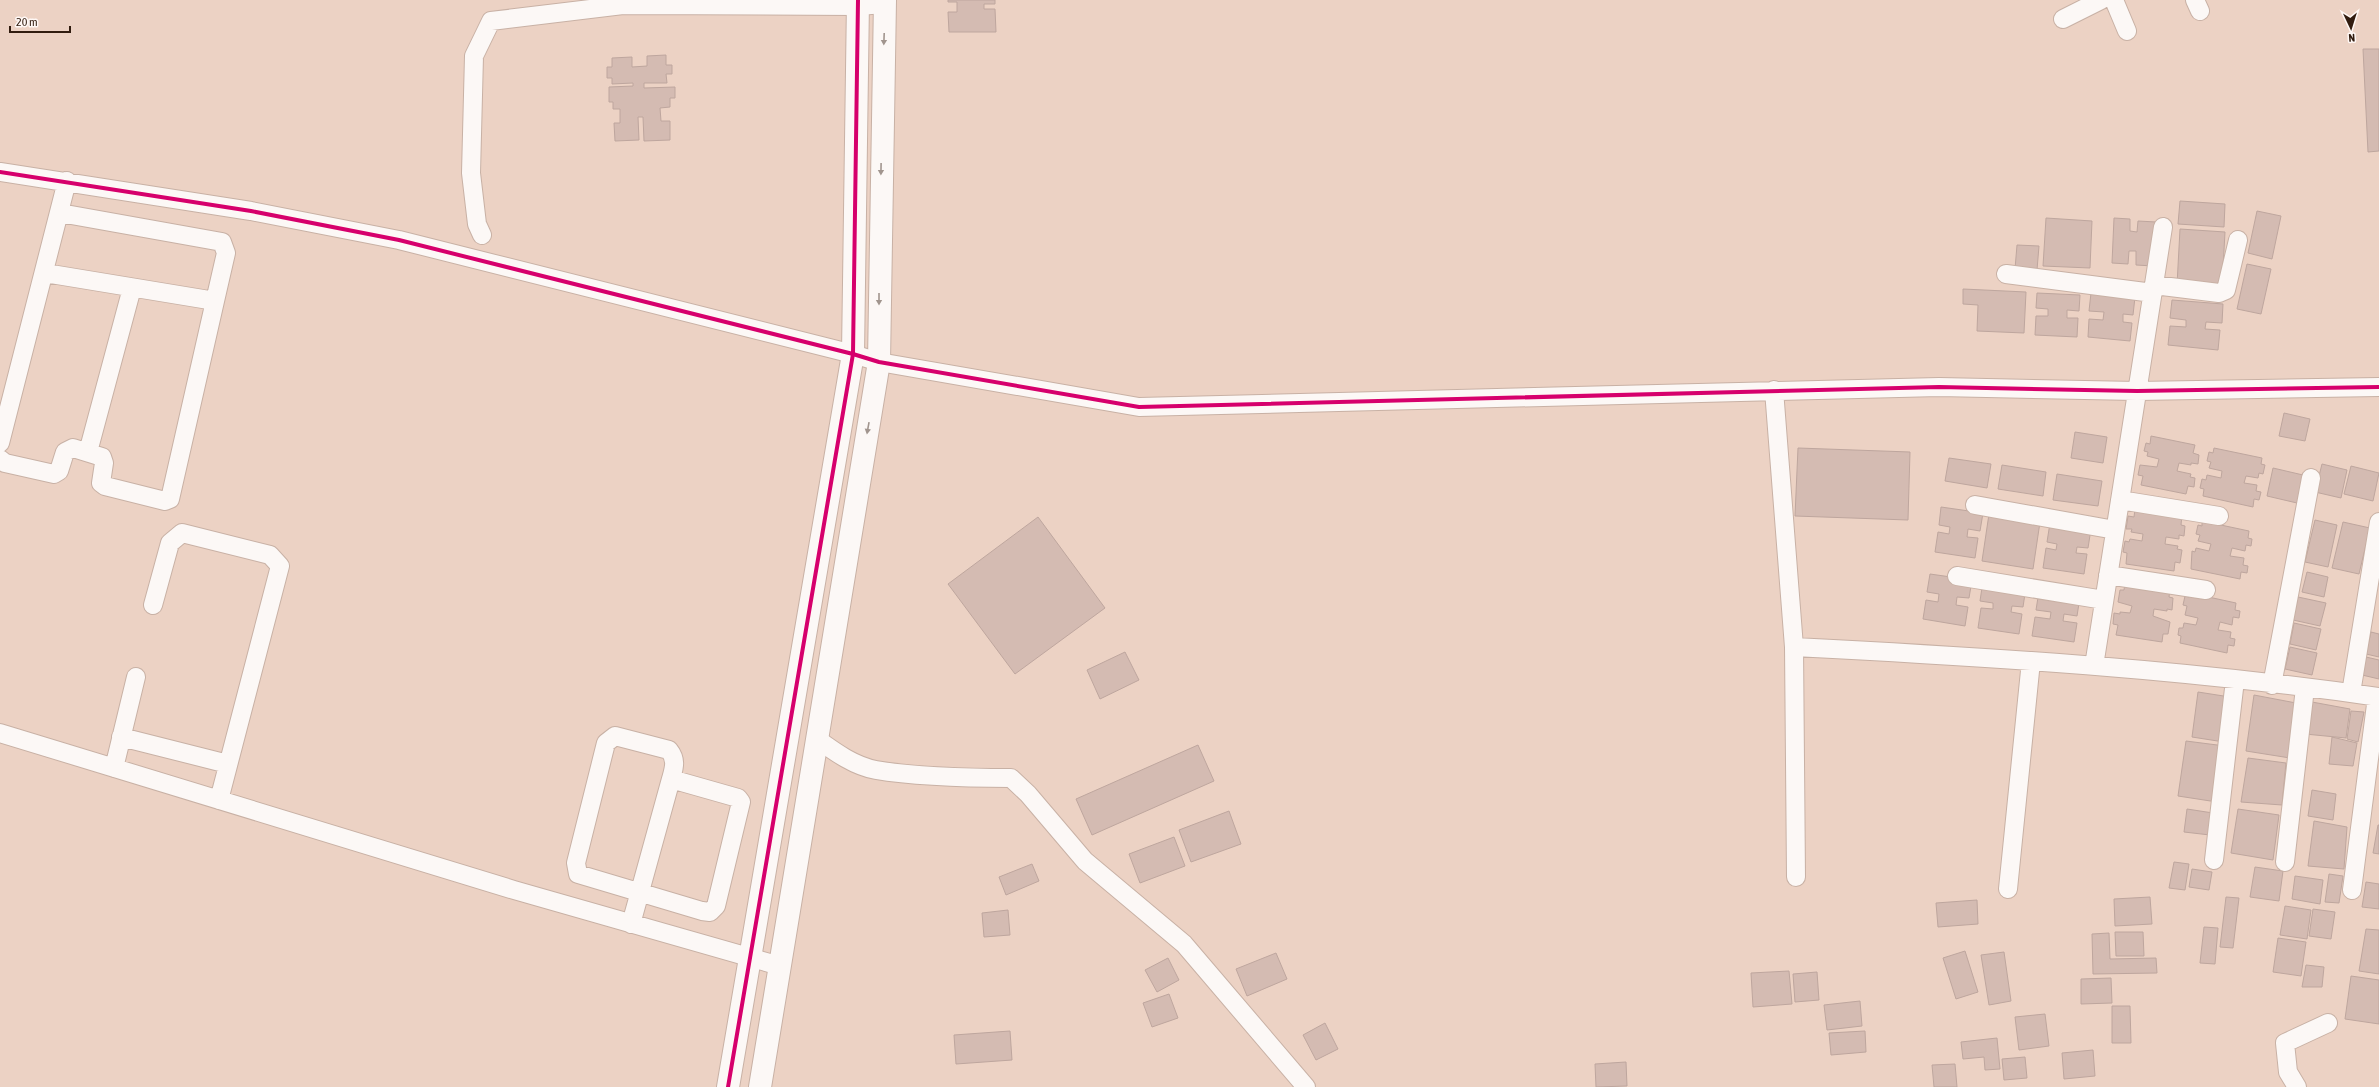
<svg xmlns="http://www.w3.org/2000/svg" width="2379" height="1087" font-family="'Asap Condensed',sans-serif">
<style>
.building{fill:#d4bbb2;stroke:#bea69e}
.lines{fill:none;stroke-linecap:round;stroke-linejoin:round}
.minor-casing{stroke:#c8b1a5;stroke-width:20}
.tertiary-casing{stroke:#c8b1a5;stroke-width:24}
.minor{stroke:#fcf8f6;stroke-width:18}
.tertiary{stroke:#fcf8f6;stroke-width:22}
.cycleway-casing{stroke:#fff8f5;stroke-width:6}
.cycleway{stroke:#d6006c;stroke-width:4}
.oneway{fill:#a1958e}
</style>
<rect width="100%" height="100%" fill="#ecd2c4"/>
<path class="building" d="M948,0H995V4H984V9H995L996,32H949L948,12H957V2H948Z
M2363,49H2379V151L2368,152Z
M666,55V65H672V74H666L667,83H644V88L675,87V98H670V107L660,108L661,121H670V140L644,141L643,117H638L639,140L615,141L614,123H620V109H613V102H609V87L633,86V83L612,84V78H607V67H612V58L632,57V67L647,66V56Z
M2180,201L2225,204L2224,227L2178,224Z
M2257,211L2281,216L2272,259L2248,253Z
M2046,218L2092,221L2090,268L2043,266Z
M2114,218L2130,219V231L2137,232L2138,221L2156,222L2153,266L2136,265V251H2129L2128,264L2112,263Z
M2180,229L2225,232L2222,287L2177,285Z
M2017,245L2039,246L2037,270L2015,269Z
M2247,264L2271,269L2261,314L2237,309Z
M1963,289L2026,292L2024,333L1977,331L1978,305L1963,304Z
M2037,293L2080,295L2079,311L2067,310V318H2078L2077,337L2035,335L2036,316H2048V309L2036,308Z
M2091,293L2135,297L2133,315L2123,314V322L2132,323L2130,341L2088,337L2089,319L2103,320L2104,312L2089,311Z
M2172,300L2223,304L2222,323L2206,322L2205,329L2220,330L2218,350L2168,345L2170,326L2186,327V320L2170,318Z
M2284,413L2310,419L2305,441L2279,436Z
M2075,432L2107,437L2103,463L2071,458Z
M2151,436L2195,445L2193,453L2199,455L2198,464L2191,463V465L2179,463L2177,471L2191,474L2190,477L2195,478L2194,487L2188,486L2186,494L2141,485L2143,476L2138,475L2140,465L2157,467L2159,459L2147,456L2148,452L2144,451L2146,443L2150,444Z
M1798,448L1910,452L1908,520L1795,516Z
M2214,448L2262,458L2261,464L2265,465L2263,474L2259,473L2258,478L2246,476L2244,483L2257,485L2256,491L2261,492L2259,500L2254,499L2253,507L2203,496L2204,489L2200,488L2202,479L2206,480L2207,475L2221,478L2222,471L2209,468L2211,462L2207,461L2209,452L2213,453Z
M1949,458L1991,464L1987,488L1945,481Z
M2322,464L2347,470L2341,498L2315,492Z
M2002,465L2046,472L2043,496L1998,489Z
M2351,466L2379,473L2373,501L2344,494Z
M2273,468L2303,475L2297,503L2267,496Z
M2057,474L2102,481L2098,506L2053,500Z
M1941,507L1983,513L1980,531L1968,529L1967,537L1978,538L1975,558L1935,552L1938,532L1949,534L1950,527L1939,525Z
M2135,509L2182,515L2181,525L2185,526L2184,536L2179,535V539L2166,537L2165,544L2178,546L2177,549L2182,550L2180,563L2175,562L2174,571L2126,564L2127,553L2123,552L2125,541L2129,542L2130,539L2142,541L2143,534L2131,532L2132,529H2126L2128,516L2134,517Z
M1989,514L2040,522L2033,569L1982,561Z
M1038,517L1105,608L1015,674L948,584Z
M2315,520L2337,525L2328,567L2305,562Z
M2202,521L2249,531L2248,538L2252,539L2251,546L2246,545L2245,551L2232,548L2230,556L2244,558L2243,565L2248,566L2247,573L2241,572L2240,579L2191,569L2192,551L2195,552L2196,548L2209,551L2211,544L2198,541L2200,535L2196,534L2198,525L2202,526Z
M2343,522L2370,528L2359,574L2332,568Z
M2050,523L2091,529L2088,548L2077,547L2076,553L2087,554L2084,574L2043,568L2046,548L2056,550L2057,544L2047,542Z
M2307,572L2328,577L2324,597L2302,592Z
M1930,574L1972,580L1969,598L1957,597L1956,605L1968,607L1965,626L1923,619L1926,600L1938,602L1939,594L1927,592Z
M1983,581L2026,587L2023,607L2012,606L2011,612L2022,614L2019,634L1978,628L1981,608L1993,609V603L1980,601Z
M2125,583L2170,589L2169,597L2173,598L2172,610L2167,609V611L2154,609L2153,616L2170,622L2168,634H2163L2162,642L2116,635L2118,625L2113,624L2114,613L2120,614V612L2130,613L2132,606L2118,602L2120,590H2124Z
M2039,591L2080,597L2077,616L2064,614L2063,621L2077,623L2074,642L2032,636L2035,617L2050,619L2051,612L2036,610Z
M2190,593L2236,603L2235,610L2240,611L2239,618L2233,617L2232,625L2220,622L2218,630L2231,632L2230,638L2235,639L2234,646L2228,645L2227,653L2180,643L2181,636L2178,635L2179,628H2183L2184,623L2196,625L2198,618L2185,615L2187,606L2183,605L2185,596L2189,597Z
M2298,597L2326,603L2320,626L2293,620Z
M2294,623L2321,629L2316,650L2290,644Z
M2371,632L2379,634V657L2366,654Z
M2290,647L2317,653L2312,675L2285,669Z
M1125,652L1139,680L1100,699L1087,670Z
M2366,657L2379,660V679L2362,675Z
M2198,692L2230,697L2224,742L2192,737Z
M2254,695L2296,703L2290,758L2246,751Z
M2312,702L2350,709L2346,738L2305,734Z
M2351,711L2364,712L2358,742L2347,739Z
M2332,737L2357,743L2353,766L2329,764Z
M2186,741L2225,746L2217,802L2178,796Z
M1198,745L1214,781L1092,835L1076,799Z
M2248,758L2286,763L2282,805L2241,802Z
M2312,790L2336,794L2333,820L2308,816Z
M2187,809L2213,813L2210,835L2184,832Z
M2238,809L2279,815L2273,860L2231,853Z
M1229,811L1241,844L1191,862L1179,830Z
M2314,821L2347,827L2344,869L2308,866Z
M2378,825H2379V854L2373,853Z
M1174,837L1185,866L1140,883L1129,854Z
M2174,862L2189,864L2185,890L2169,888Z
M1032,864L1039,881L1006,895L999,877Z
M2255,867L2283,871L2279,901L2250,897Z
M2192,869L2212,872L2209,890L2189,887Z
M2329,874L2343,876L2339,903L2325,902Z
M2295,876L2323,880L2320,904L2292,899Z
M2366,882L2379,884V909L2362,907Z
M2150,897L2152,924L2115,926L2114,899Z
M2226,897L2239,898L2233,948L2220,947Z
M1977,900L1978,924L1938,927L1936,903Z
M2285,906L2311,910L2307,939L2280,935Z
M2313,909L2335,912L2331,939L2309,936Z
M1008,910L1010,935L984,937L982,913Z
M2204,927L2218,928L2215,964L2200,963Z
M2366,929L2379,930V974L2359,971Z
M2115,932H2143L2144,956H2116Z
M2109,933L2110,959L2156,958L2157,973L2093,974L2092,934Z
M2278,938L2306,942L2301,976L2273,972Z
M1965,951L1978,992L1956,999L1943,958Z
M2004,952L2011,1001L1989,1005L1981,955Z
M1276,953L1287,979L1247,996L1236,969Z
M1168,958L1179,980L1157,992L1145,970Z
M2306,965L2324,967L2322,987H2302Z
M1789,971L1792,1004L1753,1007L1751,973Z
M1817,972L1819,1000L1795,1002L1793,974Z
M2351,976L2379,980V1024L2345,1019Z
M2111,978L2112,1003L2081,1004V979Z
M1169,994L1178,1018L1152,1027L1143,1003Z
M1860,1001L1862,1026L1827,1030L1824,1005Z
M2112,1006H2130L2131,1043H2112Z
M2045,1014L2049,1046L2019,1050L2015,1017Z
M1325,1023L1338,1049L1316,1060L1303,1035Z
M1010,1031L1012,1060L956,1064L954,1035Z
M1865,1031L1866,1052L1831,1055L1829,1033Z
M1997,1038L2000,1069L1985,1070L1984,1057L1963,1059L1961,1042Z
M2093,1050L2095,1076L2064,1079L2062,1053Z
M2025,1057L2027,1078L2004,1080L2002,1059Z
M1626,1062L1627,1086L1596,1087L1595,1064Z
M1955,1064L1957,1087H1934L1932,1065Z"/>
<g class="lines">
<g class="minor-casing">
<path id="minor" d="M2114,0L2127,31
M2195,0L2200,11
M2063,19L2101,0
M0,172L251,211L399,240L853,354L879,362L1139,407L1939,387L2137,391L2379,387
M482,235L477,224L471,173L474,56L491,21L623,5L858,6L885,4
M45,273L215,301L226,253L222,242L60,213
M2006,274L2153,293
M2154,285L2219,293L2226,290L2238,240
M1774,390L1794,647L1796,877
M0,443L67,181
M88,452L132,288
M0,459L5,463L54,474L59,471L65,452L73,448L102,457L104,463L101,483L105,486L165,501L170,499L215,301
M2120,500L2219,516
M1975,505L2115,530
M2108,575L2206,590
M1957,576L2104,600
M153,605L170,543L182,533L270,555L280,566L219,800
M1794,647C1989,657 2185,669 2379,697
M2094,666L2163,227
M2272,685L2311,478
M2351,693L2379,522
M0,733L514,890L780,966
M121,737L228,764
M817,739C835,752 854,766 876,770C917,777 970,778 1011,778L1028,794L1085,861L1184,944L1306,1087
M114,768L136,677
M2214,860L2235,680
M2285,862L2305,688
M2008,889L2031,661
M2352,890L2377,697
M631,924L671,779C674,768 677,760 669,750L615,736L606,743L576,863L578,874L702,911L710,912L716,906L741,802L738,798L671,779
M2297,1087L2288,1072L2285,1043L2328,1023"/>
</g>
<g class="tertiary-casing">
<path id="tertiary" d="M728,1087L853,354L858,0
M760,1087L879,362L885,0"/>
</g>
<use href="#minor" class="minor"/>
<use href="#tertiary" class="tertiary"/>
<g class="cycleway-casing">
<path id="cycleway" d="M0,172L251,211L399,240L853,354L879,362L1139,407L1939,387L2137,391L2379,387
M728,1087L853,354L858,0"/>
</g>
<use href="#cycleway" class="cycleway"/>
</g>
<defs><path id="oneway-solid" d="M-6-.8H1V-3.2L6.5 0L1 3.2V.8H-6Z"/></defs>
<g class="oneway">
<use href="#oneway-solid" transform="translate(884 39) rotate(92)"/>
<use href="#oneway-solid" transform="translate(881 169) rotate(91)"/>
<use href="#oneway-solid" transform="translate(879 299) rotate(90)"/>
<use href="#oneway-solid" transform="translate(868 428) rotate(100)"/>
</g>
<g transform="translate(2351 28) rotate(176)" stroke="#fff8f5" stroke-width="3" paint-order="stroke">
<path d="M0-3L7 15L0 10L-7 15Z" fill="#311c0f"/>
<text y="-6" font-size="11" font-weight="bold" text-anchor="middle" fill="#311c0f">N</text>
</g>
<path d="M10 26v6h60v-6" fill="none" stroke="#311c0f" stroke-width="2"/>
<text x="16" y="26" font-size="12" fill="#311c0f" stroke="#fff8f5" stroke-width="3" paint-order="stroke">20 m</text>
</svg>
